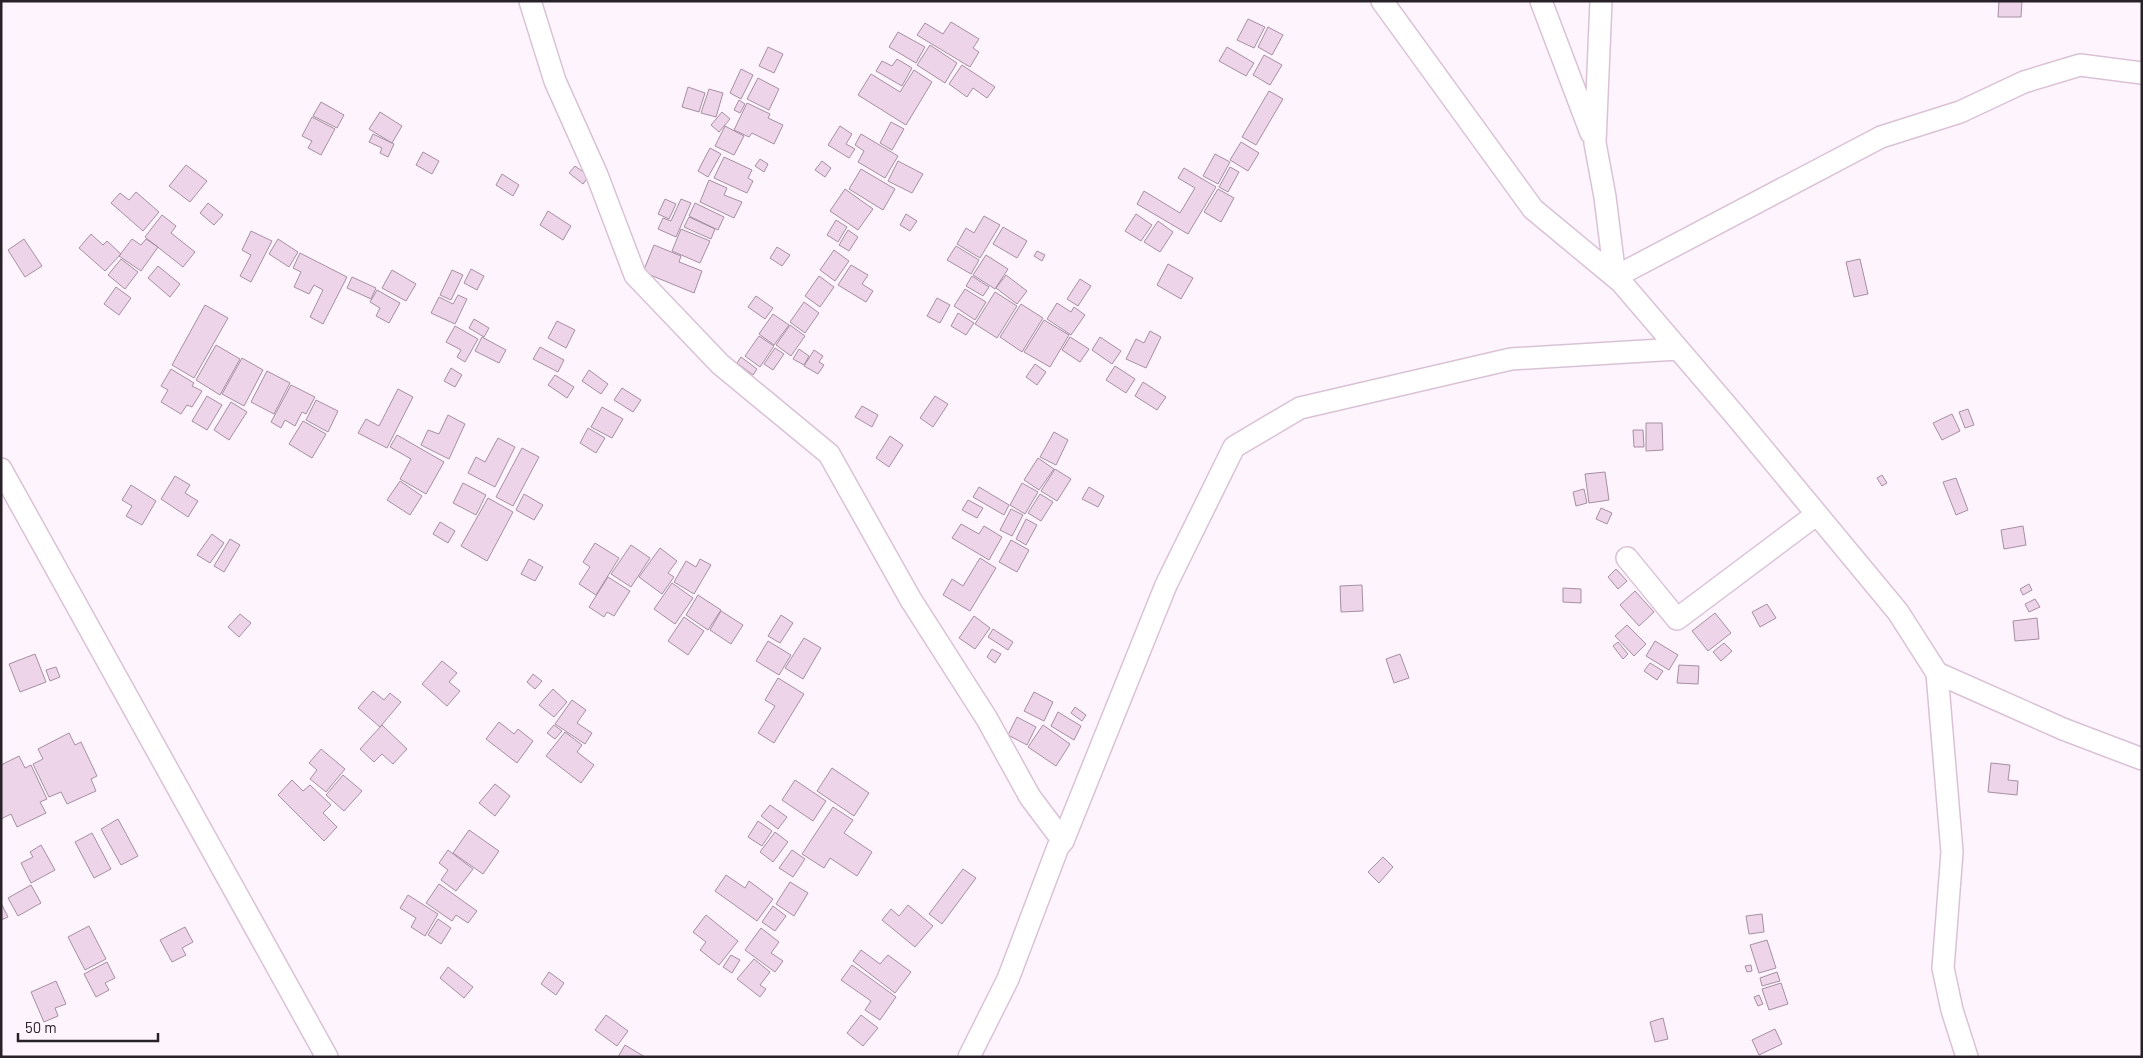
<svg xmlns="http://www.w3.org/2000/svg" width="2143" height="1058" font-family="Barlow,sans-serif">
<style>
.building{fill:#edd4e9;stroke:#a68fa2}
.lines{fill:none;stroke-linecap:round;stroke-linejoin:round}
.street-casing{stroke:#dac2d6;stroke-width:24}
.street{stroke:#fff;stroke-width:21}
</style>
<rect width="100%" height="100%" fill="#fef4fd"/>
<path class="building" d="M1999,1H2022L2021,17H1998Z
M1248,19L1265,27L1254,48L1237,40Z
M951,22L979,39L973,48L979,52L970,67L917,35L925,23L943,34Z
M1268,27L1283,35L1272,55L1258,47Z
M898,32L925,47L916,63L889,47Z
M930,45L957,63L945,83L917,65Z
M768,47L783,54L774,73L759,66Z
M1227,47L1254,63L1246,76L1219,61Z
M1264,55L1282,65L1270,85L1253,75Z
M897,59L912,68L902,86L876,71L882,61L892,66Z
M962,65L995,87L987,98L973,88L967,97L949,84Z
M741,69L753,75L741,99L730,93Z
M914,70L932,82L906,125L858,95L871,74L900,92Z
M758,78L779,89L769,110L747,99Z
M688,87L705,93L699,112L682,107Z
M709,89L723,93L716,117L701,113Z
M1269,91L1283,99L1256,145L1242,137Z
M739,100L745,104L740,113L734,110Z
M321,102L344,115L337,128L313,116Z
M747,103L770,114L768,118L783,125L774,144L752,133L749,137L734,130Z
M380,112L402,126L392,143L369,129Z
M722,112L730,119L719,132L711,125Z
M312,117L335,129L321,155L308,148L312,141L302,136Z
M891,122L904,129L892,150L880,143Z
M725,126L744,136L734,155L715,146Z
M840,126L852,134L846,144L855,149L849,158L828,145Z
M373,134L394,144L388,157L380,153L382,148L369,142Z
M861,134L898,156L885,178L858,162L864,151L855,145Z
M1241,142L1259,153L1248,171L1230,160Z
M710,148L721,154L708,177L698,171Z
M423,152L439,161L432,174L416,165Z
M1215,154L1230,162L1218,184L1203,176Z
M724,157L752,170L748,178L753,181L747,193L714,178Z
M760,159L768,164L764,172L755,166Z
M822,161L831,168L825,177L815,170Z
M898,161L923,174L912,193L888,181Z
M186,165L207,181L190,202L169,186Z
M575,166L589,176L583,184L569,173Z
M1230,167L1239,172L1228,192L1219,187Z
M1184,168L1216,187L1188,234L1137,204L1144,191L1180,213L1195,188L1178,178Z
M861,169L895,189L883,210L849,189Z
M502,174L519,185L513,196L496,185Z
M709,180L727,188L724,195L742,202L734,218L700,202Z
M845,189L873,209L858,230L830,211Z
M1218,189L1234,198L1221,222L1204,212Z
M136,192L159,212L143,231L111,203L120,193L129,200Z
M665,199L676,204L669,219L658,214Z
M681,199L691,203L676,237L658,229L663,218L671,221Z
M208,203L223,215L214,225L200,213Z
M695,203L724,217L718,230L689,216Z
M548,211L571,226L563,240L540,225Z
M906,214L917,221L910,231L900,225Z
M1136,214L1152,225L1141,241L1125,231Z
M162,215L176,226L171,233L195,252L183,267L145,237Z
M984,216L1000,225L980,258L957,244L966,228L974,233Z
M689,217L715,229L711,239L684,227Z
M836,220L847,227L838,242L827,235Z
M1158,221L1173,232L1160,252L1144,242Z
M1003,227L1027,241L1017,258L993,244Z
M681,229L710,241L700,263L672,251Z
M848,230L858,237L849,251L839,245Z
M251,231L272,241L251,282L240,276L251,255L242,250Z
M91,234L103,245L107,241L121,254L105,271L79,248Z
M24,239L42,266L25,277L8,250Z
M132,239L141,245L146,239L158,247L141,271L119,256Z
M278,239L298,252L289,267L269,254Z
M654,245L681,256L679,262L702,271L694,293L643,272Z
M956,246L979,260L971,274L947,260Z
M777,247L790,255L782,266L770,258Z
M834,250L849,261L835,281L820,270Z
M1037,251L1045,255L1042,261L1034,256Z
M300,253L347,277L323,324L310,317L323,290L314,285L309,294L294,287L301,272L293,268Z
M986,255L1008,269L995,289L973,275Z
M121,259L138,272L125,289L108,275Z
M1860,259L1868,294L1854,297L1846,262Z
M1168,264L1193,278L1181,299L1157,285Z
M851,265L868,275L862,284L873,291L866,302L838,285Z
M158,266L180,284L170,297L148,278Z
M471,269L484,276L477,290L464,283Z
M392,270L416,284L406,301L382,288Z
M452,270L463,275L451,300L440,295Z
M1006,275L1027,291L1017,304L996,288Z
M819,276L834,287L820,307L805,296Z
M972,276L989,287L983,296L966,286Z
M352,277L376,288L371,299L347,288Z
M1080,279L1091,286L1078,306L1067,299Z
M116,287L131,298L119,315L104,304Z
M965,289L986,302L975,320L954,306Z
M377,290L400,303L389,323L376,316L380,308L370,302Z
M995,292L1017,306L997,338L975,324Z
M458,295L467,299L455,324L431,313L439,297L453,304Z
M756,296L773,308L765,319L748,307Z
M937,298L950,305L940,323L927,316Z
M804,302L819,313L805,333L790,322Z
M1057,303L1071,312L1074,307L1085,315L1071,335L1047,319Z
M1021,304L1043,318L1022,352L1000,337Z
M205,305L228,318L194,378L172,365Z
M958,313L974,323L966,335L951,326Z
M773,314L789,325L774,345L759,334Z
M474,319L489,328L484,337L469,328Z
M1044,320L1069,335L1050,367L1024,352Z
M557,321L575,330L566,348L548,338Z
M790,325L805,336L791,356L776,345Z
M455,326L478,339L465,362L457,357L461,350L446,342Z
M1150,331L1161,337L1146,368L1126,359L1136,339L1144,343Z
M759,336L774,346L760,367L745,356Z
M482,337L506,350L499,363L475,351Z
M1070,337L1089,349L1080,362L1062,350Z
M1100,337L1121,351L1112,364L1092,350Z
M216,345L240,359L220,395L196,380Z
M540,347L564,360L558,372L533,359Z
M775,348L784,354L773,370L764,364Z
M799,349L809,356L804,365L793,359Z
M814,350L823,356L819,362L824,365L818,374L804,366Z
M741,357L757,369L753,375L737,363Z
M242,358L263,370L244,406L222,394Z
M1035,364L1046,372L1037,385L1026,377Z
M1115,366L1135,379L1126,393L1106,380Z
M451,368L462,375L455,387L444,381Z
M171,369L194,383L192,386L202,391L192,407L187,405L181,414L161,402L168,390L161,386Z
M589,370L608,384L601,394L582,381Z
M267,371L290,383L274,414L251,402Z
M555,375L574,387L567,398L548,385Z
M1143,382L1166,397L1157,410L1135,396Z
M291,385L315,397L306,414L302,412L295,426L285,420L281,428L271,422Z
M622,388L641,400L633,412L614,400Z
M398,389L413,397L387,448L358,433L366,419L379,426Z
M207,396L222,405L207,430L192,421Z
M935,396L948,404L933,427L920,418Z
M316,400L338,411L328,432L306,420Z
M231,402L247,412L229,440L214,430Z
M862,406L878,415L872,427L855,417Z
M602,407L623,419L612,438L591,427Z
M1968,409L1974,425L1965,428L1959,412Z
M1952,414L1960,431L1942,440L1933,423Z
M448,415L465,424L449,459L421,445L428,430L439,434Z
M303,421L326,434L312,458L289,444Z
M1646,423H1662L1663,450L1646,451Z
M588,428L605,438L596,453L580,443Z
M1633,430H1643L1644,447H1634Z
M1054,432L1068,440L1056,465L1040,457Z
M397,435L444,462L426,494L400,479L411,459L390,447Z
M890,436L903,445L889,467L876,458Z
M498,438L515,447L495,487L468,473L476,457L485,462Z
M522,448L539,457L513,506L496,497Z
M1038,458L1054,469L1039,490L1024,480Z
M1055,469L1071,479L1057,501L1041,491Z
M1605,472L1609,500L1589,503L1585,474Z
M1882,475L1887,483L1882,486L1877,478Z
M175,476L190,485L185,493L198,501L188,517L161,499Z
M1956,478L1968,510L1956,515L1943,482Z
M400,481L422,496L410,515L387,500Z
M463,483L486,495L476,515L453,503Z
M1022,483L1038,492L1025,514L1010,505Z
M131,485L156,501L142,525L126,516L132,506L122,500Z
M979,487L1009,505L1004,515L973,497Z
M1089,487L1104,496L1098,507L1082,499Z
M1584,489L1587,503L1576,506L1573,492Z
M524,494L543,505L534,520L516,510Z
M1040,494L1053,502L1041,521L1028,513Z
M488,498L513,512L487,561L461,546Z
M968,500L983,508L977,518L962,510Z
M1601,508L1612,513L1607,524L1596,519Z
M1011,509L1023,515L1012,536L1000,530Z
M1026,519L1037,525L1026,545L1016,539Z
M440,522L455,531L448,543L433,534Z
M961,524L979,534L984,526L1002,537L989,560L952,538Z
M2023,526L2026,545L2004,549L2001,530Z
M212,534L224,543L210,563L197,555Z
M230,539L240,545L224,572L214,566Z
M1011,540L1029,550L1017,572L999,562Z
M595,543L619,558L596,595L579,584L590,567L583,562Z
M631,545L650,558L631,587L611,574Z
M660,548L677,561L668,573L674,577L662,594L639,577Z
M980,558L996,568L970,611L943,595L952,579L963,586Z
M529,559L543,567L535,581L521,574Z
M700,559L711,565L694,594L674,582L686,561L696,567Z
M1616,569L1627,581L1618,589L1608,577Z
M608,577L630,591L614,616L607,612L604,617L589,607Z
M672,583L693,598L675,624L654,609Z
M2029,584L2032,590L2023,595L2020,589Z
M1362,585L1363,611L1341,612L1340,586Z
M1563,588L1581,589V603L1563,602Z
M1635,591L1654,612L1639,626L1620,605Z
M698,595L721,610L708,630L686,615Z
M2035,599L2040,607L2029,612L2025,604Z
M1767,604L1776,618L1760,627L1752,612Z
M721,611L743,625L731,644L710,630Z
M1715,613L1731,633L1708,651L1692,631Z
M240,614L251,623L239,637L228,627Z
M781,615L793,623L780,643L768,636Z
M974,616L990,628L975,649L959,638Z
M684,617L704,631L688,655L668,641Z
M2037,618L2039,639L2015,641L2013,621Z
M1627,625L1646,644L1634,656L1615,636Z
M993,629L1013,642L1008,650L988,637Z
M804,638L821,648L803,679L785,668Z
M768,641L791,655L779,675L756,661Z
M1655,641L1678,655L1669,670L1646,656Z
M1618,642L1628,654L1623,659L1613,646Z
M1724,643L1732,651L1721,661L1713,652Z
M992,649L1001,654L995,663L987,657Z
M35,654L46,682L20,692L9,664Z
M1400,654L1409,678L1394,683L1386,659Z
M442,661L457,673L449,682L460,691L447,706L422,684Z
M1650,663L1663,671L1657,680L1644,671Z
M1679,665L1699,666L1698,684L1677,683Z
M56,667L60,677L50,681L46,670Z
M533,674L542,681L535,689L527,682Z
M778,678L804,694L774,743L758,733L775,706L765,700Z
M553,689L567,702L554,717L539,705Z
M373,691L384,700L390,693L401,702L380,727L358,708Z
M1034,692L1053,702L1044,721L1024,711Z
M572,700L586,710L577,723L592,733L585,744L555,724Z
M1075,707L1086,715L1082,721L1071,713Z
M1058,712L1081,726L1074,740L1051,726Z
M1017,717L1036,727L1027,745L1008,735Z
M499,722L514,734L518,729L533,741L517,763L486,739Z
M382,725L407,749L393,764L382,754L374,762L360,749Z
M554,725L562,731L555,739L547,733Z
M1043,725L1070,744L1056,766L1028,747Z
M565,732L582,745L577,752L594,765L581,783L546,756Z
M69,733L75,745L81,742L97,776L91,779L96,791L67,804L61,792L49,797L33,764L43,759L38,749Z
M321,749L345,769L326,792L310,779L317,770L309,763Z
M19,756L25,768L31,765L47,799L40,802L46,813L17,827L11,814L1,819V765Z
M1991,763L2010,765L2008,780L2018,781L2017,795L1988,792Z
M832,768L869,793L854,816L817,791Z
M343,775L362,791L344,811L326,795Z
M292,780L303,791L310,785L331,805L323,813L337,827L324,841L278,795Z
M795,780L826,801L813,821L782,800Z
M495,784L510,796L495,816L479,803Z
M770,805L787,817L778,829L761,816Z
M833,807L853,820L844,833L872,852L857,876L830,858L824,868L802,854Z
M118,819L138,856L121,865L101,829Z
M758,821L772,831L762,846L748,837Z
M469,830L499,851L483,874L453,853Z
M775,832L788,842L773,862L760,852Z
M92,833L111,869L94,878L75,842Z
M41,845L55,870L31,883L21,863L33,857L30,852Z
M448,850L473,869L456,891L441,880L448,870L439,863Z
M792,850L805,859L793,877L779,868Z
M1383,857L1393,867L1379,883L1368,872Z
M963,869L976,878L942,924L929,914Z
M726,875L745,888L749,881L773,899L757,921L715,891Z
M790,882L808,893L794,916L776,904Z
M439,884L477,911L468,923L456,915L452,921L426,903Z
M31,885L41,903L18,916L8,898Z
M408,895L438,914L425,936L411,927L416,918L400,908Z
M1,903L8,917L1,920Z
M908,905L933,926L915,947L882,920L891,909L899,916Z
M773,906L786,916L775,931L762,922Z
M1762,914L1764,932L1749,934L1746,916Z
M706,915L738,941L719,965L700,950L706,942L693,932Z
M438,919L451,928L441,944L428,935Z
M89,926L106,959L85,970L68,937Z
M185,927L193,942L182,948L186,955L172,962L160,940Z
M761,928L779,942L771,953L783,961L775,972L745,950Z
M1767,940L1776,968L1759,973L1750,945Z
M861,950L880,964L888,955L911,972L895,993L853,961Z
M731,955L740,960L732,973L723,967Z
M754,959L770,972L760,985L766,989L760,997L737,979Z
M107,962L115,978L105,983L109,990L96,997L84,974Z
M852,965L896,997L880,1020L865,1010L871,1001L841,980Z
M1751,965L1752,971L1747,972L1745,966Z
M448,967L473,987L464,998L440,978Z
M549,972L564,983L556,995L541,984Z
M1777,972L1780,981L1762,986L1760,978Z
M56,981L66,1004L55,1008L58,1016L44,1022L31,992Z
M1781,983L1788,1004L1769,1010L1762,989Z
M1759,995L1763,1004L1758,1006L1754,997Z
M606,1015L628,1031L617,1046L595,1030Z
M861,1015L878,1028L863,1046L847,1033Z
M1663,1018L1668,1039L1655,1042L1650,1022Z
M1775,1029L1782,1044L1759,1055L1752,1040Z
M625,1045L645,1057H618Z"/>
<g class="lines">
<g class="street-casing">
<path id="street" d="M530,1L555,81L597,175L635,275L720,364L829,454L911,600L987,719L1030,797L1063,841
M1382,1L1533,209L1621,282L1734,414L1898,612L1937,673L2063,729L2142,759
M1541,1L1591,133
M1601,1L1595,143L1605,197L1615,277L1881,137L1960,112L2024,82L2080,65L2142,73
M1,469L327,1057
M1627,558L1677,619L1817,514
M1937,673L1952,852L1943,968L1952,1010L1967,1057
M969,1057L1008,979L1058,847L1063,841L1166,585L1234,447L1300,408L1511,359L1678,349"/>
</g>
<use href="#street" class="street"/>
</g>
<rect width="2143" height="1058" fill="none" stroke="#292128" stroke-width="5"/>
<path d="M18 1033v8h140v-8" fill="none" stroke="#292128" stroke-width="2.5"/>
<text x="25" y="1033" font-size="15" fill="#292128" stroke="#fef4fd" stroke-width="4" paint-order="stroke">50 m</text>
</svg>
